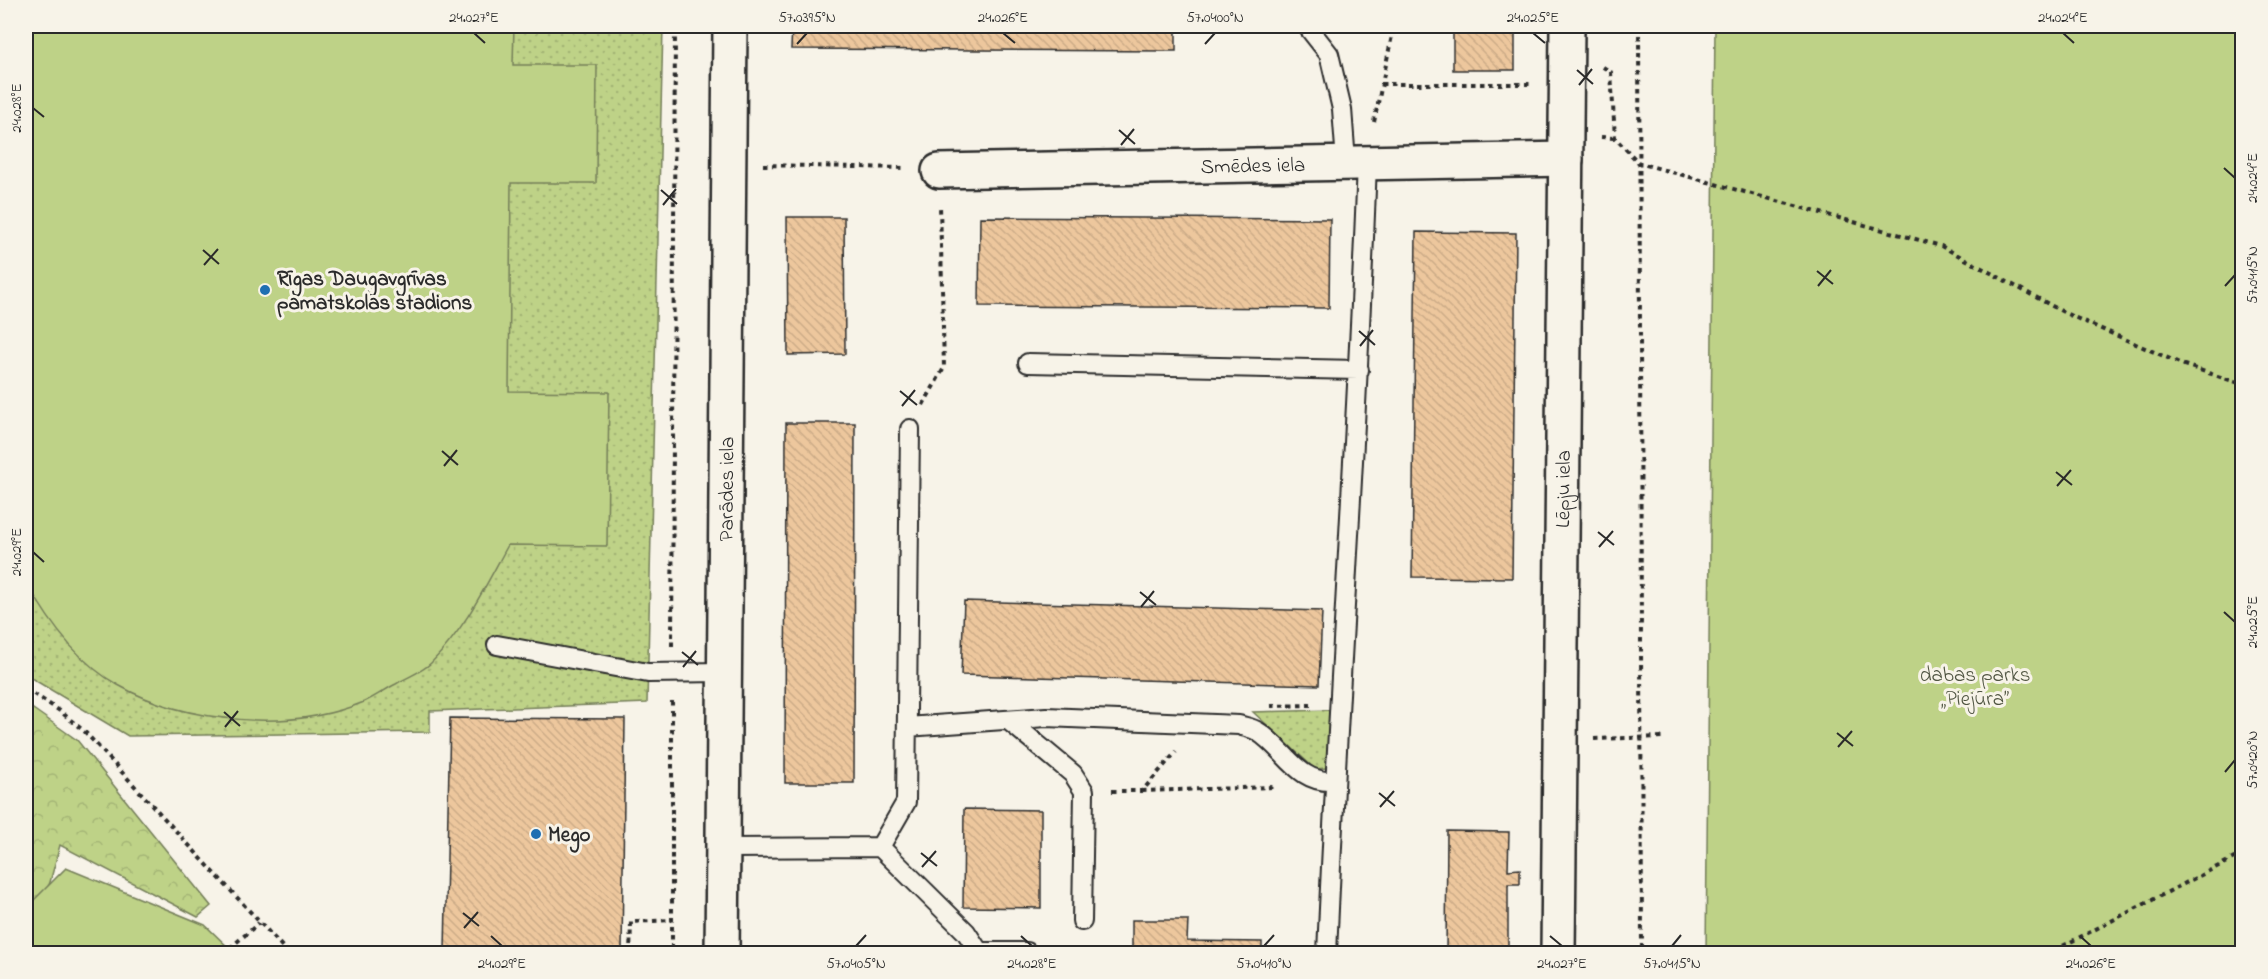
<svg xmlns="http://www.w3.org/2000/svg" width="2268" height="979" font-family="'Indie Flower',sans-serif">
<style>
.grass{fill:url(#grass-dots);stroke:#747e59;stroke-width:1.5}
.forest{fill:url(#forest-crowns);stroke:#747e59;stroke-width:1.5}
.green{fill:#bed287;stroke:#747e59;stroke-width:1.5}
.building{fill:url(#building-back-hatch);stroke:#2b2b2b;stroke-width:1.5}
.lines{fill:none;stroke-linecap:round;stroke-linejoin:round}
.service-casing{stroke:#2b2b2b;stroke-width:22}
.minor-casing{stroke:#2b2b2b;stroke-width:38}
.tertiary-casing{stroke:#2b2b2b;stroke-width:38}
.path{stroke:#2b2b2b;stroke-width:4;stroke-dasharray:4.5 4.5;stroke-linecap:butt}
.service{stroke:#f7f3e8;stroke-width:18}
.minor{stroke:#f7f3e8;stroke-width:33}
.tertiary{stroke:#f7f3e8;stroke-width:33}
.ticks{fill:none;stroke:#2b2b2b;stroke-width:2}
.poi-dot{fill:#1f6fb2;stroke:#f7f3e8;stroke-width:2}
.labels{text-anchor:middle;stroke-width:6;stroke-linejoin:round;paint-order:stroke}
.street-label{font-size:21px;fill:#2b2b2b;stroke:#f7f3e8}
.poi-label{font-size:21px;font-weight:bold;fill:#2b2b2b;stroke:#f7f3e8;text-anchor:start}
.park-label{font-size:21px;fill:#505542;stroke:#f7f3e8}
.neatline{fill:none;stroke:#2b2b2b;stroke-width:2}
.ticks-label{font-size:15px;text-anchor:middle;fill:#2b2b2b}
</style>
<defs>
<pattern id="grass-dots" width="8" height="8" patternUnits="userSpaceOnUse" patternTransform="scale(1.5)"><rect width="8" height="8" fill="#bed287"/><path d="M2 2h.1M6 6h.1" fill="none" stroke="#a3b475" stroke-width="1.8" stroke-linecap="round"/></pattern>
<pattern id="forest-crowns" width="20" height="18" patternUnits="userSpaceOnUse" patternTransform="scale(1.5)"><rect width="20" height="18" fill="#bed287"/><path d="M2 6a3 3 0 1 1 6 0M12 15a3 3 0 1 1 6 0" fill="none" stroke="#a3b475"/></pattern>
<pattern id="building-back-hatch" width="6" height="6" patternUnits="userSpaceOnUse" patternTransform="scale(1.5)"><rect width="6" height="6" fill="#edc79d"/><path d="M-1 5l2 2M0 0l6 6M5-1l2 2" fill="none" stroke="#cbab87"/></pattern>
</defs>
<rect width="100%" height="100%" fill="#f7f3e8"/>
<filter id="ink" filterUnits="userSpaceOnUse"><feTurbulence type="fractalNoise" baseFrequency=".0167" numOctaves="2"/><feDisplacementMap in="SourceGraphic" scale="12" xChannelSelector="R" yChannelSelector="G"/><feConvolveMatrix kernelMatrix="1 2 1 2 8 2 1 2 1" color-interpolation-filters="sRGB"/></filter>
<g filter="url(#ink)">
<path class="grass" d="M26,26H663L647,703L430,711V732L128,736L26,675Z
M1332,710L1326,768L1315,769L1253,712Z"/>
<path class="forest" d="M26,704L77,740L211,906L198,917L60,845L31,953H26Z"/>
<path class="green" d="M26,26H514L513,65H597L596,183H511L509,391L609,392L607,546L508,545C485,587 465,629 431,663C422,672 407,677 396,684C386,689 375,697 364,702C291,732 187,724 118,685C78,663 48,621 26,581Z
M1715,26H2242V953H1706Z
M66,868L205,925L234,953H26V908Z"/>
<path class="building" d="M792,26H1176V51L791,49Z
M1453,26H1521V33L1515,32V70H1453Z
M787,217H844L845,354L788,355Z
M980,217L1330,219L1329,308L979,306Z
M1416,232L1516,233L1512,578L1412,577Z
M786,423H855L854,783H785Z
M964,601L1322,611L1319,685L961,675Z
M450,718L625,719L622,950L445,951Z
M964,809L1041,810V908L963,907Z
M1447,831L1509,832L1508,870L1520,869V884H1508V954H1446Z
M1132,920H1188L1187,941L1262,942V954H1132Z"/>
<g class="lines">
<g class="service-casing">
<path id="service" d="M1307,26L1329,54L1342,109L1346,162
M1028,363L1359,370
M497,645L648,673L723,672
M1008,720L1073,774L1084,791L1082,921
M907,727L1046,717L1239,725C1245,727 1252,728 1257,731C1285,748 1297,784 1334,781
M880,847L966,932L979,952H1027
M722,848L880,847L906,802L910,429
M1327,954C1338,689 1358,425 1367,161"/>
</g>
<g class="minor-casing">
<g id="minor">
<path id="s1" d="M939,171L1566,159"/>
<path id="s2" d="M1558,954L1567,26"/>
</g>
</g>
<g class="tertiary-casing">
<g id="tertiary">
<path id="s3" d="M722,954L730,26"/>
</g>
</g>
<path class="path" d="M1639,26L1642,954
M1603,67L1611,72L1615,138L1639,163L1941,246L2067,314L2184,365L2242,384
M1381,84H1530
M1374,122L1394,26
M1601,137L1615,138
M763,165L905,168
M923,405L944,368L940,205
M672,646L675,26
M26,689L60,711L85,732L289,954
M672,701V954
M1271,706L1311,705
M1594,739L1665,737
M1112,791H1142L1176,752
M1142,791L1274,787
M223,954L259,923
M630,954L631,922L672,920
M2047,954L2242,854"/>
<use href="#service" class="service"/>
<use href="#minor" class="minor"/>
<use href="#tertiary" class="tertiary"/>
</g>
</g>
<path class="ticks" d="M474,33L485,43M1003,33L1015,43M1533,33L1545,43M2063,33L2074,43M797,44L807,33M1205,44L1215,33M1577,70L1593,84M1579,85L1592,69M33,108L44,117M1119,130L1135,144M1121,145L1134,129M2224,168L2235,178M661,190L677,204M663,205L676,189M203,250L219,264M204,265L218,249M1817,271L1833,284M1818,286L1831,270M2225,286L2235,275M1359,331L1375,345M1360,346L1373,330M900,391L917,405M902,406L915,390M442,451L458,465M444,466L457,450M2056,472L2072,485M2057,486L2071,470M1598,532L1614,545M1599,547L1613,531M33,552L44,562M1140,592L1156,605M1141,607L1154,591M2224,612L2235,622M682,652L698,665M683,667L696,651M224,712L240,726M225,727L238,711M1837,733L1853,746M1838,747L1852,731M2225,772L2235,760M1379,793L1395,806M1380,807L1394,791M921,853L937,866M922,867L936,851M463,913L479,926M464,928L478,912M491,936L502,946M1021,936L1032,946M1550,936L1562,946M2080,936L2091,946M856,946L866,935M1264,946L1274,935M1672,946L1681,935"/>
<g class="poi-dot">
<circle cx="265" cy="290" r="6"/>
<circle cx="536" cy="834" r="6"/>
</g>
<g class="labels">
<g class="street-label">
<text dy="7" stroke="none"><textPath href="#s1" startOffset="314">Smēdes iela</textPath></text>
<text dy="7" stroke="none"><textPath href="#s3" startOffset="465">Parādes iela</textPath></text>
<text dy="7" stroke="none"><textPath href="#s2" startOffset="465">Lēpju iela</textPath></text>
</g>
<g class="poi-label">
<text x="277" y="285">Rīgas Daugavgrīvas<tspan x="277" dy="24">pamatskolas stadions</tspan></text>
<text x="548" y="841">Mego</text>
</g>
<g class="park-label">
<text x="1975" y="681">dabas parks<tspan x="1975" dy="24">„Piejūra”</tspan></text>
</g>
</g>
<rect width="2268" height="979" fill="none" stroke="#f7f3e8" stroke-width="66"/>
<rect x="33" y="33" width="2202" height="913" class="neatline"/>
<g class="ticks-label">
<text x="474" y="22">24.027°E</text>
<text x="807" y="22">57.0395°N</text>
<text x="1003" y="22">24.026°E</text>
<text x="1215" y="22">57.0400°N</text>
<text x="1533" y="22">24.025°E</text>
<text x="2063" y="22">24.024°E</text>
<text transform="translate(16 108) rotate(-90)" y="5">24.028°E</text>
<text transform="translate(2252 178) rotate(-90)" y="5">24.024°E</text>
<text transform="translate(2252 275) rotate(-90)" y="5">57.0415°N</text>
<text transform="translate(16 552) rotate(-90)" y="5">24.029°E</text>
<text transform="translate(2252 622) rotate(-90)" y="5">24.025°E</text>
<text transform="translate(2252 760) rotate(-90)" y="5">57.0420°N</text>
<text x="502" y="968">24.029°E</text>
<text x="856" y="968">57.0405°N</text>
<text x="1032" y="968">24.028°E</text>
<text x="1264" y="968">57.0410°N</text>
<text x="1562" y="968">24.027°E</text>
<text x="1672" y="968">57.0415°N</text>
<text x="2091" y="968">24.026°E</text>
</g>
</svg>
